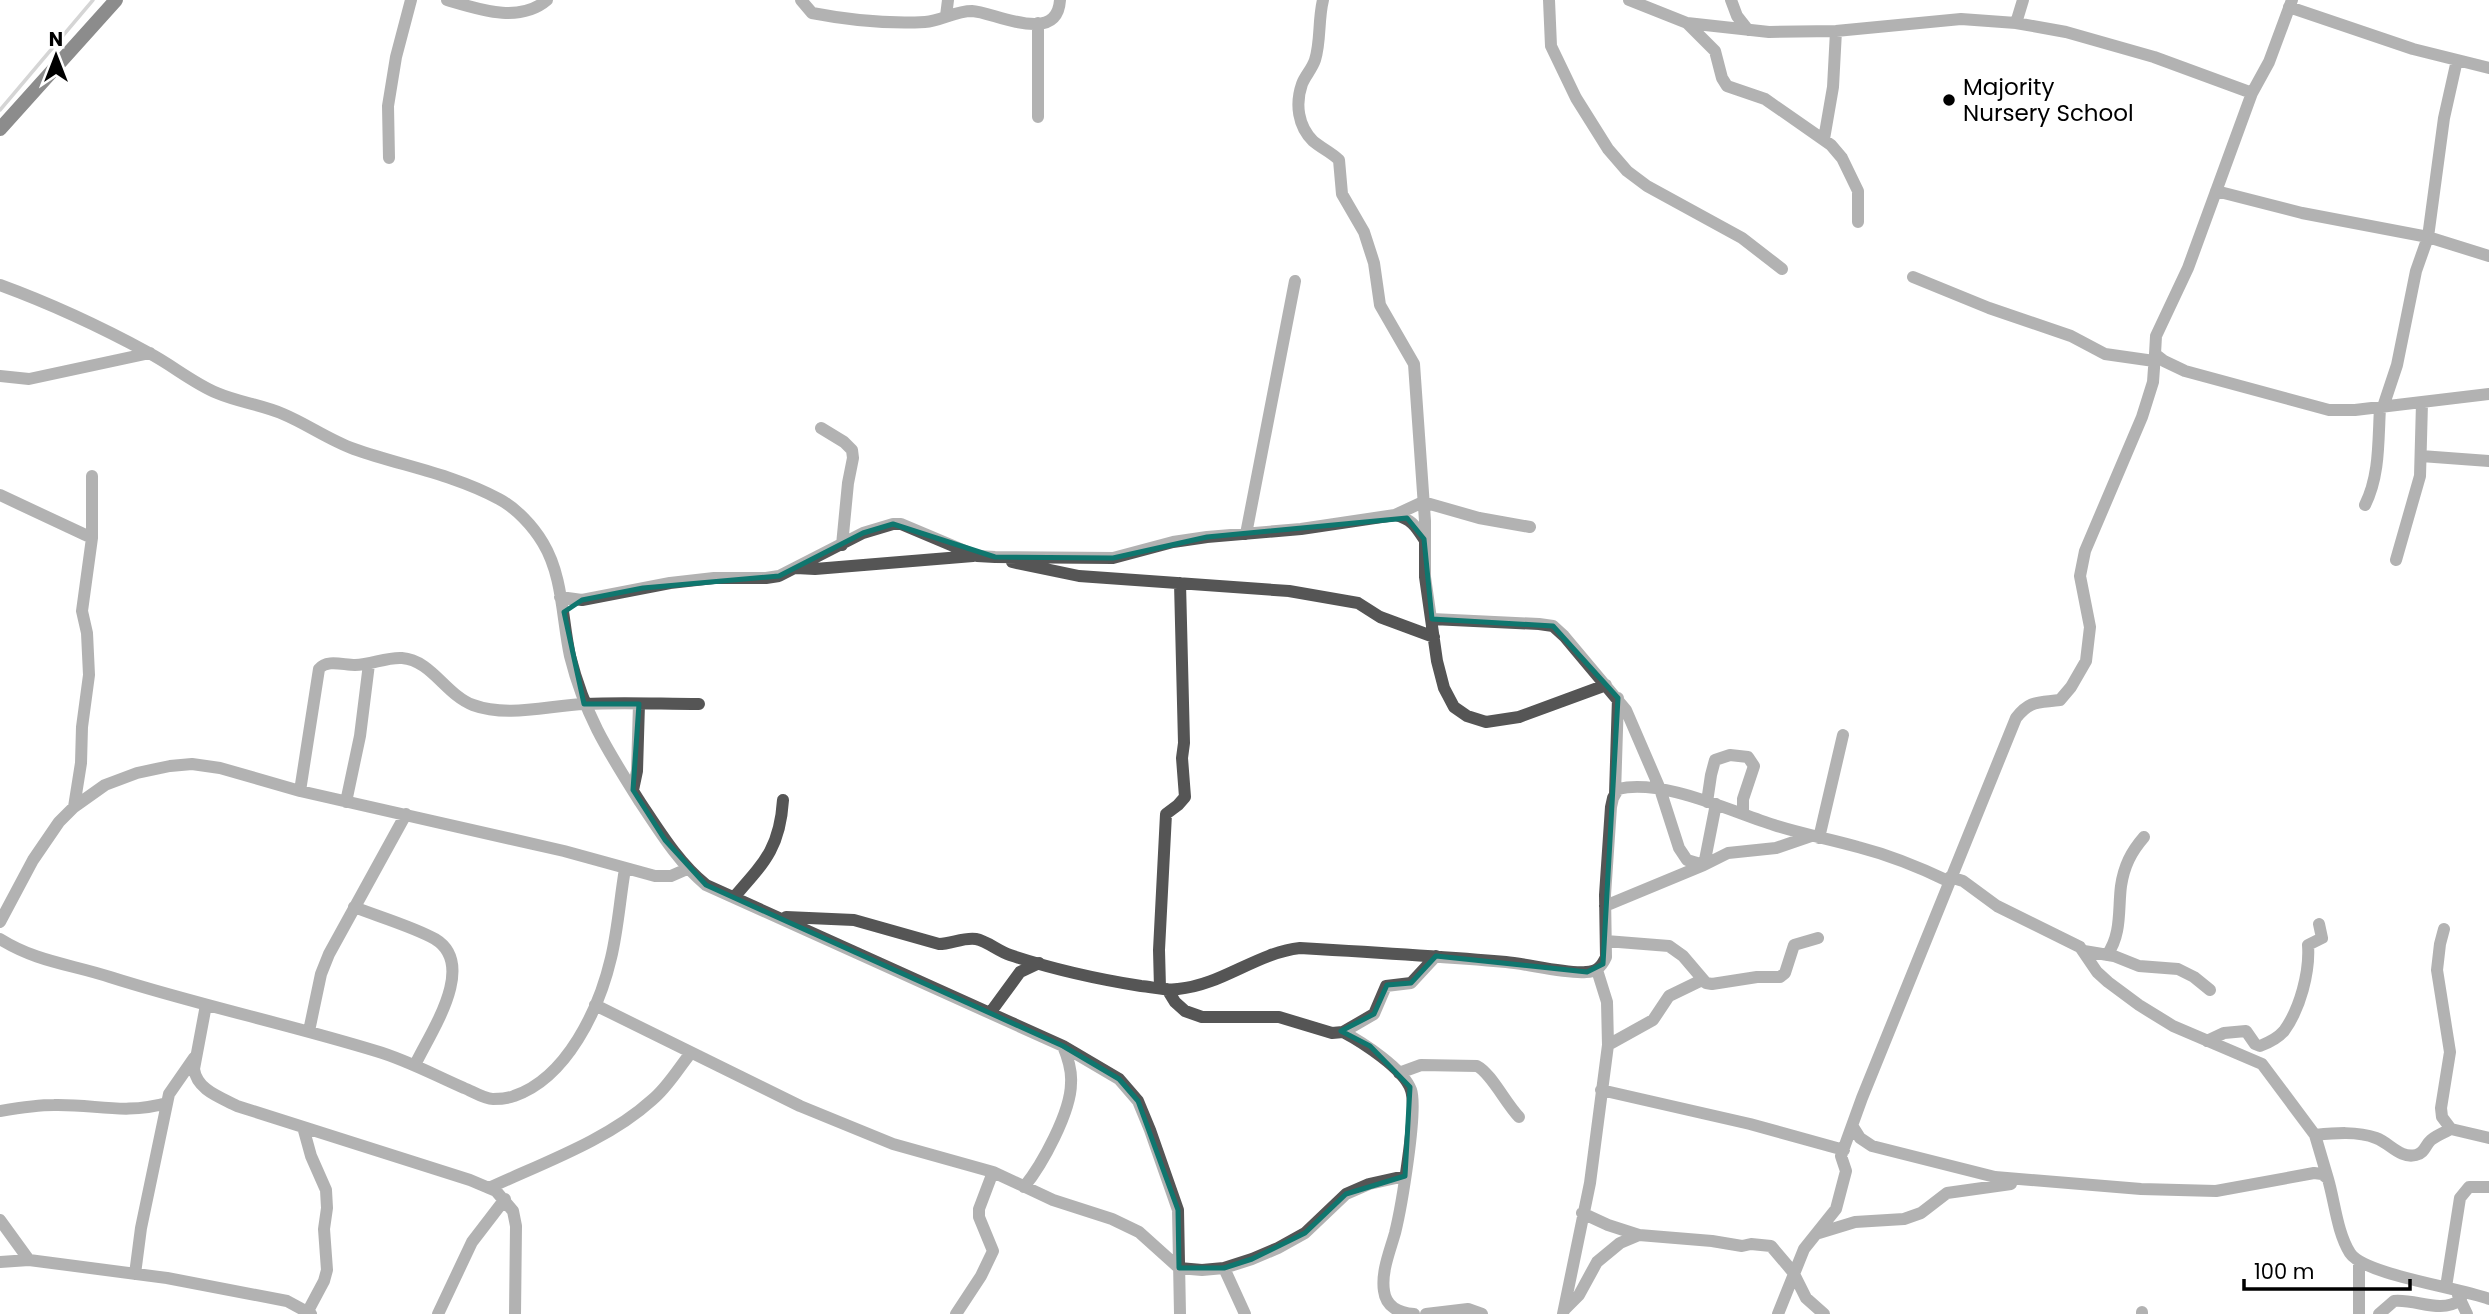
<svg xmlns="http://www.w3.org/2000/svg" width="2489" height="1314" font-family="Poppins,sans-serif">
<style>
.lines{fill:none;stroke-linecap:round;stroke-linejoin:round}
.stream{stroke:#a3a3a3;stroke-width:3.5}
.minor{stroke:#555;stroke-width:12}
.major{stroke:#000;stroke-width:14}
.marked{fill:none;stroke:#0f766e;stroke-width:5;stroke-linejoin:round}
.poi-dot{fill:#000;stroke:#fff;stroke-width:2.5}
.labels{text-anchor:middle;stroke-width:5;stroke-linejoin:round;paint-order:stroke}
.poi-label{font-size:23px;fill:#000;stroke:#fff;text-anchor:start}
</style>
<rect width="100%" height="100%" fill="#fff"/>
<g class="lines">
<path class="stream" d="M0,110L93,0"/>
<path class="minor" d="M447,0C478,9 519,24 547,0
M801,0L812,13C848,20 887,24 925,22C941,21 955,11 972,11C994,12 1057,46 1060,0
M1323,0C1318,20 1321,41 1315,60C1312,69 1305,76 1302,84C1295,104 1298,126 1313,141C1321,148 1331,152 1339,160L1342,194L1364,232L1374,263L1380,305L1414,364L1425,521V577L1437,661L1444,688L1454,707L1467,716L1486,722L1519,717L1606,685
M1549,0L1551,46L1576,98L1608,149L1627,171L1647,186L1742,238L1782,269
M1629,0L1687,23L1769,32L1836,31L1961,19L2016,23L2066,32L2154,57L2252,93
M1731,0L1737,16L1748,30
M2292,0L2269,62L2252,93L2188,268L2156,336L2155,354L2164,361L2185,371L2329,410H2355L2489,394
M2289,7L2413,49L2489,68
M946,16L948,0
M1038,23V117
M1687,23L1715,51L1722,78L1727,86L1765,99L1831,145L1842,158L1858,191V222
M2016,23L2023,0
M1824,139L1833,87L1836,31
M389,158L388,106L396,57L411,0
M2216,191L2302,213L2428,237L2489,256
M1913,277L1989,308L2071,336L2105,354L2154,361
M0,285C52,304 101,327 149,353C172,365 193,383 217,393C238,402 262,405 283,414C307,424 329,440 354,449C402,466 453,474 499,499C516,508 533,526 543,543C563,576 562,619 570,656C585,716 608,751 640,802C660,832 678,862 706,885L1063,1046L1119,1079L1138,1101L1150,1130L1178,1210L1180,1314
M0,376L29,379L150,353
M2383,407L2397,365L2416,271L2428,237L2444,118L2457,60
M821,428L844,442L852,450L853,458L848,483L842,545
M2421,456L2489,461
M0,495L92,538
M2365,505C2380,475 2378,441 2380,408
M1395,515L1423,502L1479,518L1530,527
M1246,534L1295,281
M2396,560L2420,476L2422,403
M1012,562L1079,576L1289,591L1358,603L1380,617L1434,637
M796,568L815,569L973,556
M560,597L582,600L670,583L714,578H766L779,576L863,533L893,524H901L977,556L995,557L1113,558L1173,542L1207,537L1301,529L1395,515C1411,519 1415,525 1424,539
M1432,619L1539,624L1553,626L1564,636L1626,710L1660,789L1679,848L1687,860L1704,865L1728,853L1776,848L1811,836
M633,790L637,771L639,704
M300,791L319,669C327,659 343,665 355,665C371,665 386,657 402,658C431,660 446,695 473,705C508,718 550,705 585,704C623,702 661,704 699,704
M1615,794L1618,698
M346,802L360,736L369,664
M1707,802L1711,775L1715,760L1730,755L1748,757L1754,766L1743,799V814
M74,807L81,763L82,727L89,675L87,633L82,611L92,538V476
M1819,838L1843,735
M1950,877L1963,881L1997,906L2080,947L2097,972L2108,982L2139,1005L2173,1026L2262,1064L2315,1135L2328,1179
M735,896C765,862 780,847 783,800
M1605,906L1704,865L1716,804
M354,907C377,916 414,927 435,939C478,965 430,1033 415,1065
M786,917L854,920L939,944C951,944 964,937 976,939C987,941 998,951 1010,955C1052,969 1097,979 1141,986C1153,987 1166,991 1178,989C1222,985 1256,953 1300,948C1369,952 1437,956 1506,962C1529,964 1565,974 1586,972C1597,972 1602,966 1606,957L1605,895L1611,807L1613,798L1618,789C1662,778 1732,812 1774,825C1802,834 1830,839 1858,847C1889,855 1919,867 1948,881
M0,922L33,860L59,822L74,807L105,785L137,773L170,766L192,764L220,768L300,791L564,851L655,876H671L687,869
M2444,929L2440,944L2437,970L2450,1052L2441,1108L2442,1117L2451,1129L2489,1138
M0,939C37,962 70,964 110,977C198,1005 288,1024 376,1051C407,1060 434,1075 464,1088C472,1091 484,1099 493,1099C499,1099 509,1098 514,1096C567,1078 599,1009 611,958C618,929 620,898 625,869
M1606,941L1669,946L1683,956L1706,983L1712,984L1757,977H1780L1785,973L1794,945L1818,938
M2084,951L2114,956L2139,966L2178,969L2194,977L2210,990
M2107,955C2122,934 2118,909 2121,886C2124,866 2131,852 2144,837
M1160,988L1159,950L1166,814L1178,805L1185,797L1182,758L1184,743L1180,583
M1167,989L1175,1002L1185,1011L1202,1017H1279L1332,1033L1343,1032L1374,1014L1386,986L1411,983L1436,956
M206,1005L194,1069C197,1090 220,1097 237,1106L470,1180L496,1191L513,1211L516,1226L515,1314
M595,1005L800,1106L893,1144L993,1172L1053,1200L1112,1219L1139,1232L1179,1268L1202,1270L1224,1268L1252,1259L1278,1248L1305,1233L1346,1194L1369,1184L1405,1176
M990,1013L1020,972L1039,963
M309,1031L321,974L329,954L406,814
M1343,1032C1362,1042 1404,1069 1411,1090C1418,1110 1401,1209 1395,1233C1390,1251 1381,1272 1384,1291C1386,1307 1399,1313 1414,1314
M2207,1041L2224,1033L2246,1031L2255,1044L2260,1046C2268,1043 2278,1038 2284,1031C2300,1009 2310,972 2308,945L2322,938L2319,924
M1608,1045L1653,1020L1669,996L1702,980
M1399,1073L1421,1065L1477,1066C1491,1073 1506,1104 1519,1117
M1601,1090L1750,1124L1844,1150
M0,1111C18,1108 36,1105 54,1105C96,1104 124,1115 167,1103
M303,1127L311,1156L326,1190L327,1208L324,1229L327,1270L324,1281L308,1311
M1853,1127L1860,1138L1872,1146L1995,1177L2141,1189L2216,1191L2314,1173L2322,1174L2328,1179C2335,1203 2337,1232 2350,1253C2364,1275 2461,1288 2489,1299
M2315,1135C2335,1133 2357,1131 2376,1138C2390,1143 2400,1159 2416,1155C2425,1153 2425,1145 2431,1140C2437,1135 2445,1132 2451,1129
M1024,1187C1042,1165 1071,1112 1071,1083C1072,1070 1068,1058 1063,1046
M489,1188C543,1163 608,1140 652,1100C667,1088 678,1069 690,1054
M1582,1213L1608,1225L1639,1235L1712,1241L1742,1246L1751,1244L1771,1246L1793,1272L1806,1298L1824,1314
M0,1220L29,1260
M1819,1233L1855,1222L1904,1219L1921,1213L1947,1193L2011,1184
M0,1262L29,1260L167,1278L287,1301L311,1314
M1224,1268L1245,1314
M135,1274L141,1228L169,1094L194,1058
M2446,1287L2460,1198L2469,1187H2489
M2458,1295L2467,1314
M1565,1309L1579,1295L1597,1262L1620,1243L1639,1235
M2142,1312V1314
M438,1314L472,1242L505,1199
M956,1314L981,1276L993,1251L979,1217V1209L993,1172
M1426,1314L1468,1309L1482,1314
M1563,1314L1590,1183L1608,1045L1607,1002L1597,970
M1778,1314L1804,1249L1836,1209L1846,1171L1841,1156L1862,1098L2016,718C2030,700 2038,703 2060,700L2071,687L2086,661L2090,627L2080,576L2085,551L2142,417L2153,382L2155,354
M2359,1314V1263
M2379,1314L2394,1301C2418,1299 2439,1314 2461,1300"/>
<path class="major" d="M0,129L116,0"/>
</g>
<path d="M0 0H2489V1314H0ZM1407,518L1424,539L1432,619L1553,626L1618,698L1603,964L1587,972L1436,956L1411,983L1387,985L1374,1014L1341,1031L1370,1046L1410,1087L1405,1176L1346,1194L1305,1233L1252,1259L1224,1268H1179L1178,1210L1138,1101L1119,1079L1063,1046L706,885L665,840L633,790L639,704H584L564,612L582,600L643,588L779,576L863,533L893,524L995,557L1113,558L1207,537Z" fill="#fff" fill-opacity=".55" fill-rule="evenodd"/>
<path class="marked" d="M1407,518L1424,539L1432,619L1553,626L1618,698L1603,964L1587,972L1436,956L1411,983L1387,985L1374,1014L1341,1031L1370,1046L1410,1087L1405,1176L1346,1194L1305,1233L1252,1259L1224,1268H1179L1178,1210L1138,1101L1119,1079L1063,1046L706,885L665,840L633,790L639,704H584L564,612L582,600L643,588L779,576L863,533L893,524L995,557L1113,558L1207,537Z"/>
<circle class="poi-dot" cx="1949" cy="100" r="7"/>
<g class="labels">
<g class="poi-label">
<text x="1963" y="95">Majority<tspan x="1963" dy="26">Nursery School</tspan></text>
</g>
</g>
<g transform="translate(56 56)" stroke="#ffffff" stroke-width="5" paint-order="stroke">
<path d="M0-5L12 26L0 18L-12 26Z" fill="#000000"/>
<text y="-10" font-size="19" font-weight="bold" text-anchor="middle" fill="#000000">N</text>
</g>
<path d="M2244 1279v10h166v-10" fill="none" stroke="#000000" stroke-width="3.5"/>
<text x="2254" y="1279" font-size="21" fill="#000000" stroke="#ffffff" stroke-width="5" paint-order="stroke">100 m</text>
</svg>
